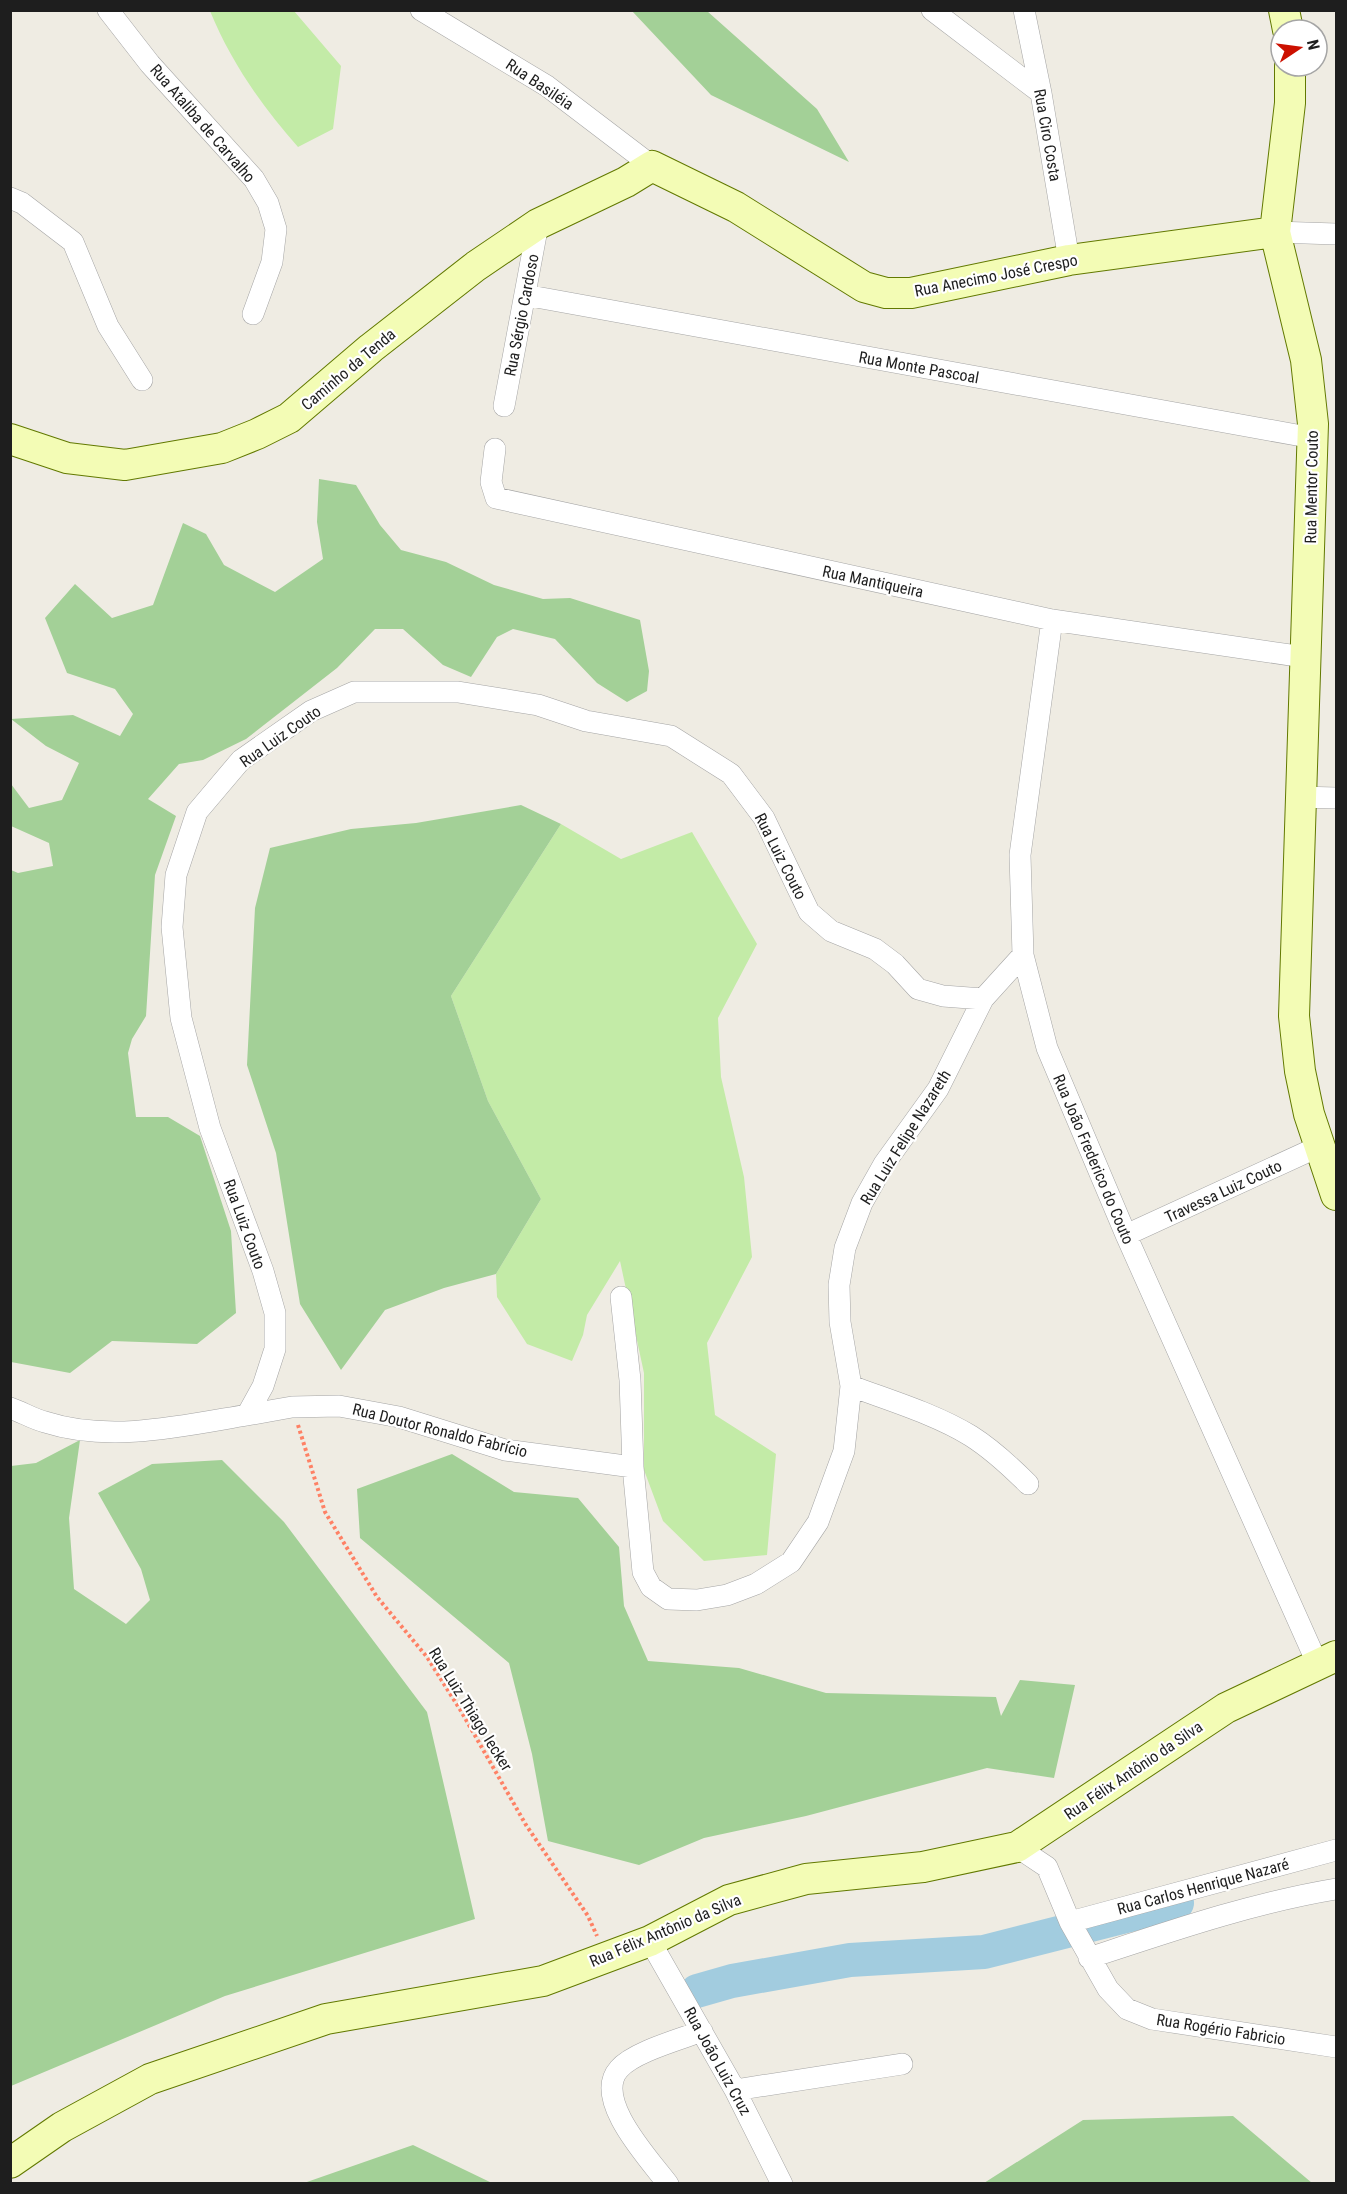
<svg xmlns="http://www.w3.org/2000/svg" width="1347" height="2194" font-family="'Roboto Condensed',sans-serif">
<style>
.grass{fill:#c3eba7}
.forest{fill:#a3d097}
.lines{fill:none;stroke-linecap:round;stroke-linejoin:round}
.river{stroke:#a2ccdf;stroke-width:34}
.street-casing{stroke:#a5a5a5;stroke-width:22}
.secondary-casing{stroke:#627901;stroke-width:32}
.path{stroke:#fe8165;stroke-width:4;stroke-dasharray:3 3;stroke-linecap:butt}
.street{stroke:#fff;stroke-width:21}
.secondary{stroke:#f3fcb5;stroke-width:30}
.labels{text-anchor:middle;stroke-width:4.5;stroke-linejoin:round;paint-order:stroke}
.street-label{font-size:16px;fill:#1e1e1e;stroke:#fff}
</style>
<rect width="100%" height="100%" fill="#efece3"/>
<path class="grass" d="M210,11H294L341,66L333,129L298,147C261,105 231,62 210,11Z
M561,824L621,859L692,832L757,944L718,1018L721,1077L744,1177L752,1257L707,1343L715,1415L776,1454L767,1555L704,1561L663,1521L644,1470V1373L620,1261L587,1315L583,1335L572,1361L527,1344L497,1297L496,1274L541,1199L488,1101L451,996Z"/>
<path class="forest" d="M632,11H707L817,109L849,162L711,95Z
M319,479L356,485L380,525L401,550L446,562L494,585L543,599L570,598L640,620L649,671L647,691L627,702L597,683L555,639L513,629L497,637L471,677L443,665L403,629H375L337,668L246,739L203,760L179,764L148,799L176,816L155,875L146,1016L132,1039L128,1053L136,1117H168L200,1136L231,1231L236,1313L197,1344L112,1341L70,1373L11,1362V870L18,873L53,866L49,843L11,826V784L29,808L62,800L79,763L46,746L11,719L73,715L120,736L133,714L115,689L67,673L45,618L75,584L112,618L153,605L183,523L206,534L224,565L275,592L323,559L317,522Z
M521,805L561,824L451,996L488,1101L541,1199L496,1274L444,1288L385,1310L341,1370L300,1304L276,1153L247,1065L255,908L270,848L351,829L416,823Z
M80,1440L69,1518L74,1589L126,1624L150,1600L141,1569L98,1493L152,1464L222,1460L284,1522L427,1712L475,1919L225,1996L11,2086V1466L36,1463Z
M452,1454L514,1492L578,1498L619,1547L624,1606L648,1661L739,1668L826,1693L996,1697L1001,1716L1020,1680L1075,1685L1054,1778L987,1768L806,1816L704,1838L639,1865L548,1841L532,1754L509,1663L360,1538L357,1489Z
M1233,2116L1312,2183H984L1083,2120Z
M413,2145L492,2183H304Z"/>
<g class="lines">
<path class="river" d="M697,1991L732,1981L850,1960L984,1952L1177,1903"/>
<g class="street-casing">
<path id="street" d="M108,10L150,64L254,179L268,203L276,229L272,262L253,314
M421,10L547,86L652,166
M932,10L1041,93
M1024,10L1041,93L1069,260
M10,198L22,203L73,242L108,326L142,380
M1275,232L1336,234
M525,295L1313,438
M504,406L538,224
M495,449L491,482L496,498L1052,620L1304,657
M1052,620L1020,855L1023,955L1047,1048L1126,1235L1318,1665
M1299,797L1336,798
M1126,1235L1320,1146
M621,1297L630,1380L633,1467L643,1572L651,1587L668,1599L697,1600L727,1595L756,1584L791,1562L818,1522L844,1451L851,1386L840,1322L839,1285L845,1248L862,1203L884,1164L938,1089L983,999L1023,955
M851,1386C891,1401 935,1414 971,1436C993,1450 1011,1467 1028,1484
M10,1408C22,1412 33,1419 45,1422C110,1443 182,1426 247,1415L263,1386L275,1349V1313L263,1271L210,1128L181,1018L172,927L176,875L197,812L241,760L311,711L354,692H458L538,705L586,721L671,736L731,774L764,818L809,912L831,931L875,949L895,964L918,989L943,996L983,999
M247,1415L292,1407L339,1406L399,1417L505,1450L633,1467
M1017,1847L1047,1867L1070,1922L1108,1989L1127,2009L1152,2019L1336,2047
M1070,1922L1336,1850
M650,1941L735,2090L782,2184
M1089,1958C1171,1931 1252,1903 1336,1889
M735,2090L902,2064
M668,2184C650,2160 592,2099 619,2069C633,2052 681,2039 702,2031"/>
</g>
<g class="secondary-casing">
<path id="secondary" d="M1284,10L1288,30
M1290,66V103L1275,232L1306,360L1313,424L1294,1016L1300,1071L1309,1114L1336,1195
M10,439L67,458L125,465L222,448L257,434L289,418L371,348L476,266L538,224L626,182L652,166L736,207L864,287L886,293H911L1069,260L1275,232
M10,2163L62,2127L150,2079L326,2019L543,1981L650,1941L729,1900L806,1879L923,1867L1017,1847L1226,1708L1336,1656"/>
</g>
<path class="path" d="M298,1425L325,1512L377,1597L427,1657L461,1711L526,1825L588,1916L597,1936"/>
<use href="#street" class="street"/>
<use href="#secondary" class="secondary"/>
</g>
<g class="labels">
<g class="street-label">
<text transform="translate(540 84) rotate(34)" y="6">Rua Basiléia</text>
<text transform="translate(203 123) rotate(49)" y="6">Rua Ataliba de Carvalho</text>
<text transform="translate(1048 135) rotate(80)" y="6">Rua Ciro Costa</text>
<text transform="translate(996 275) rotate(-11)" y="6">Rua Anecimo José Crespo</text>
<text transform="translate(521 315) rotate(-79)" y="6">Rua Sérgio Cardoso</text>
<text transform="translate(919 367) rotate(10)" y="6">Rua Monte Pascoal</text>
<text transform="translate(348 369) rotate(-40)" y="6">Caminho da Tenda</text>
<text transform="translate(1311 487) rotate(-89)" y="6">Rua Mentor Couto</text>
<text transform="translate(873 581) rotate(12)" y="6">Rua Mantiqueira</text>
<text transform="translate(280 736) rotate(-35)" y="6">Rua Luiz Couto</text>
<text transform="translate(781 856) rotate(63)" y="6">Rua Luiz Couto</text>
<text transform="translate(905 1137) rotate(-58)" y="6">Rua Luiz Felipe Nazareth</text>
<text transform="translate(1094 1159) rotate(67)" y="6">Rua João Frederico do Couto</text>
<text transform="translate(1223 1191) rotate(-25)" y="6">Travessa Luiz Couto</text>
<text transform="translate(245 1224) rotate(70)" y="6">Rua Luiz Couto</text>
<text transform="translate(440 1430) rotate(14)" y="6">Rua Doutor Ronaldo Fabrício</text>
<text transform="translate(471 1709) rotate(58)" y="6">Rua Luiz Thiago Iecker</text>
<text transform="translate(1133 1770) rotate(-34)" y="6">Rua Félix Antônio da Silva</text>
<text transform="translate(1203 1886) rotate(-15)" y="6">Rua Carlos Henrique Nazaré</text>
<text transform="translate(665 1930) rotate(-23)" y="6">Rua Félix Antônio da Silva</text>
<text transform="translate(1221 2029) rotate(9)" y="6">Rua Rogério Fabricio</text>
<text transform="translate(718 2061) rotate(61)" y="6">Rua João Luiz Cruz</text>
</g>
</g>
<rect width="1347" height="2194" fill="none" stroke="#1e1e1e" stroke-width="24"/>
<g transform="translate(1299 48) rotate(77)"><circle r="28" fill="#ffffff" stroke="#a5a5a5" stroke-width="1.5"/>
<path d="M0-4.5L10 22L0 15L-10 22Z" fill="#cc1000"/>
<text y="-9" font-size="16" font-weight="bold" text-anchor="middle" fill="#1e1e1e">N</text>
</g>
</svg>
